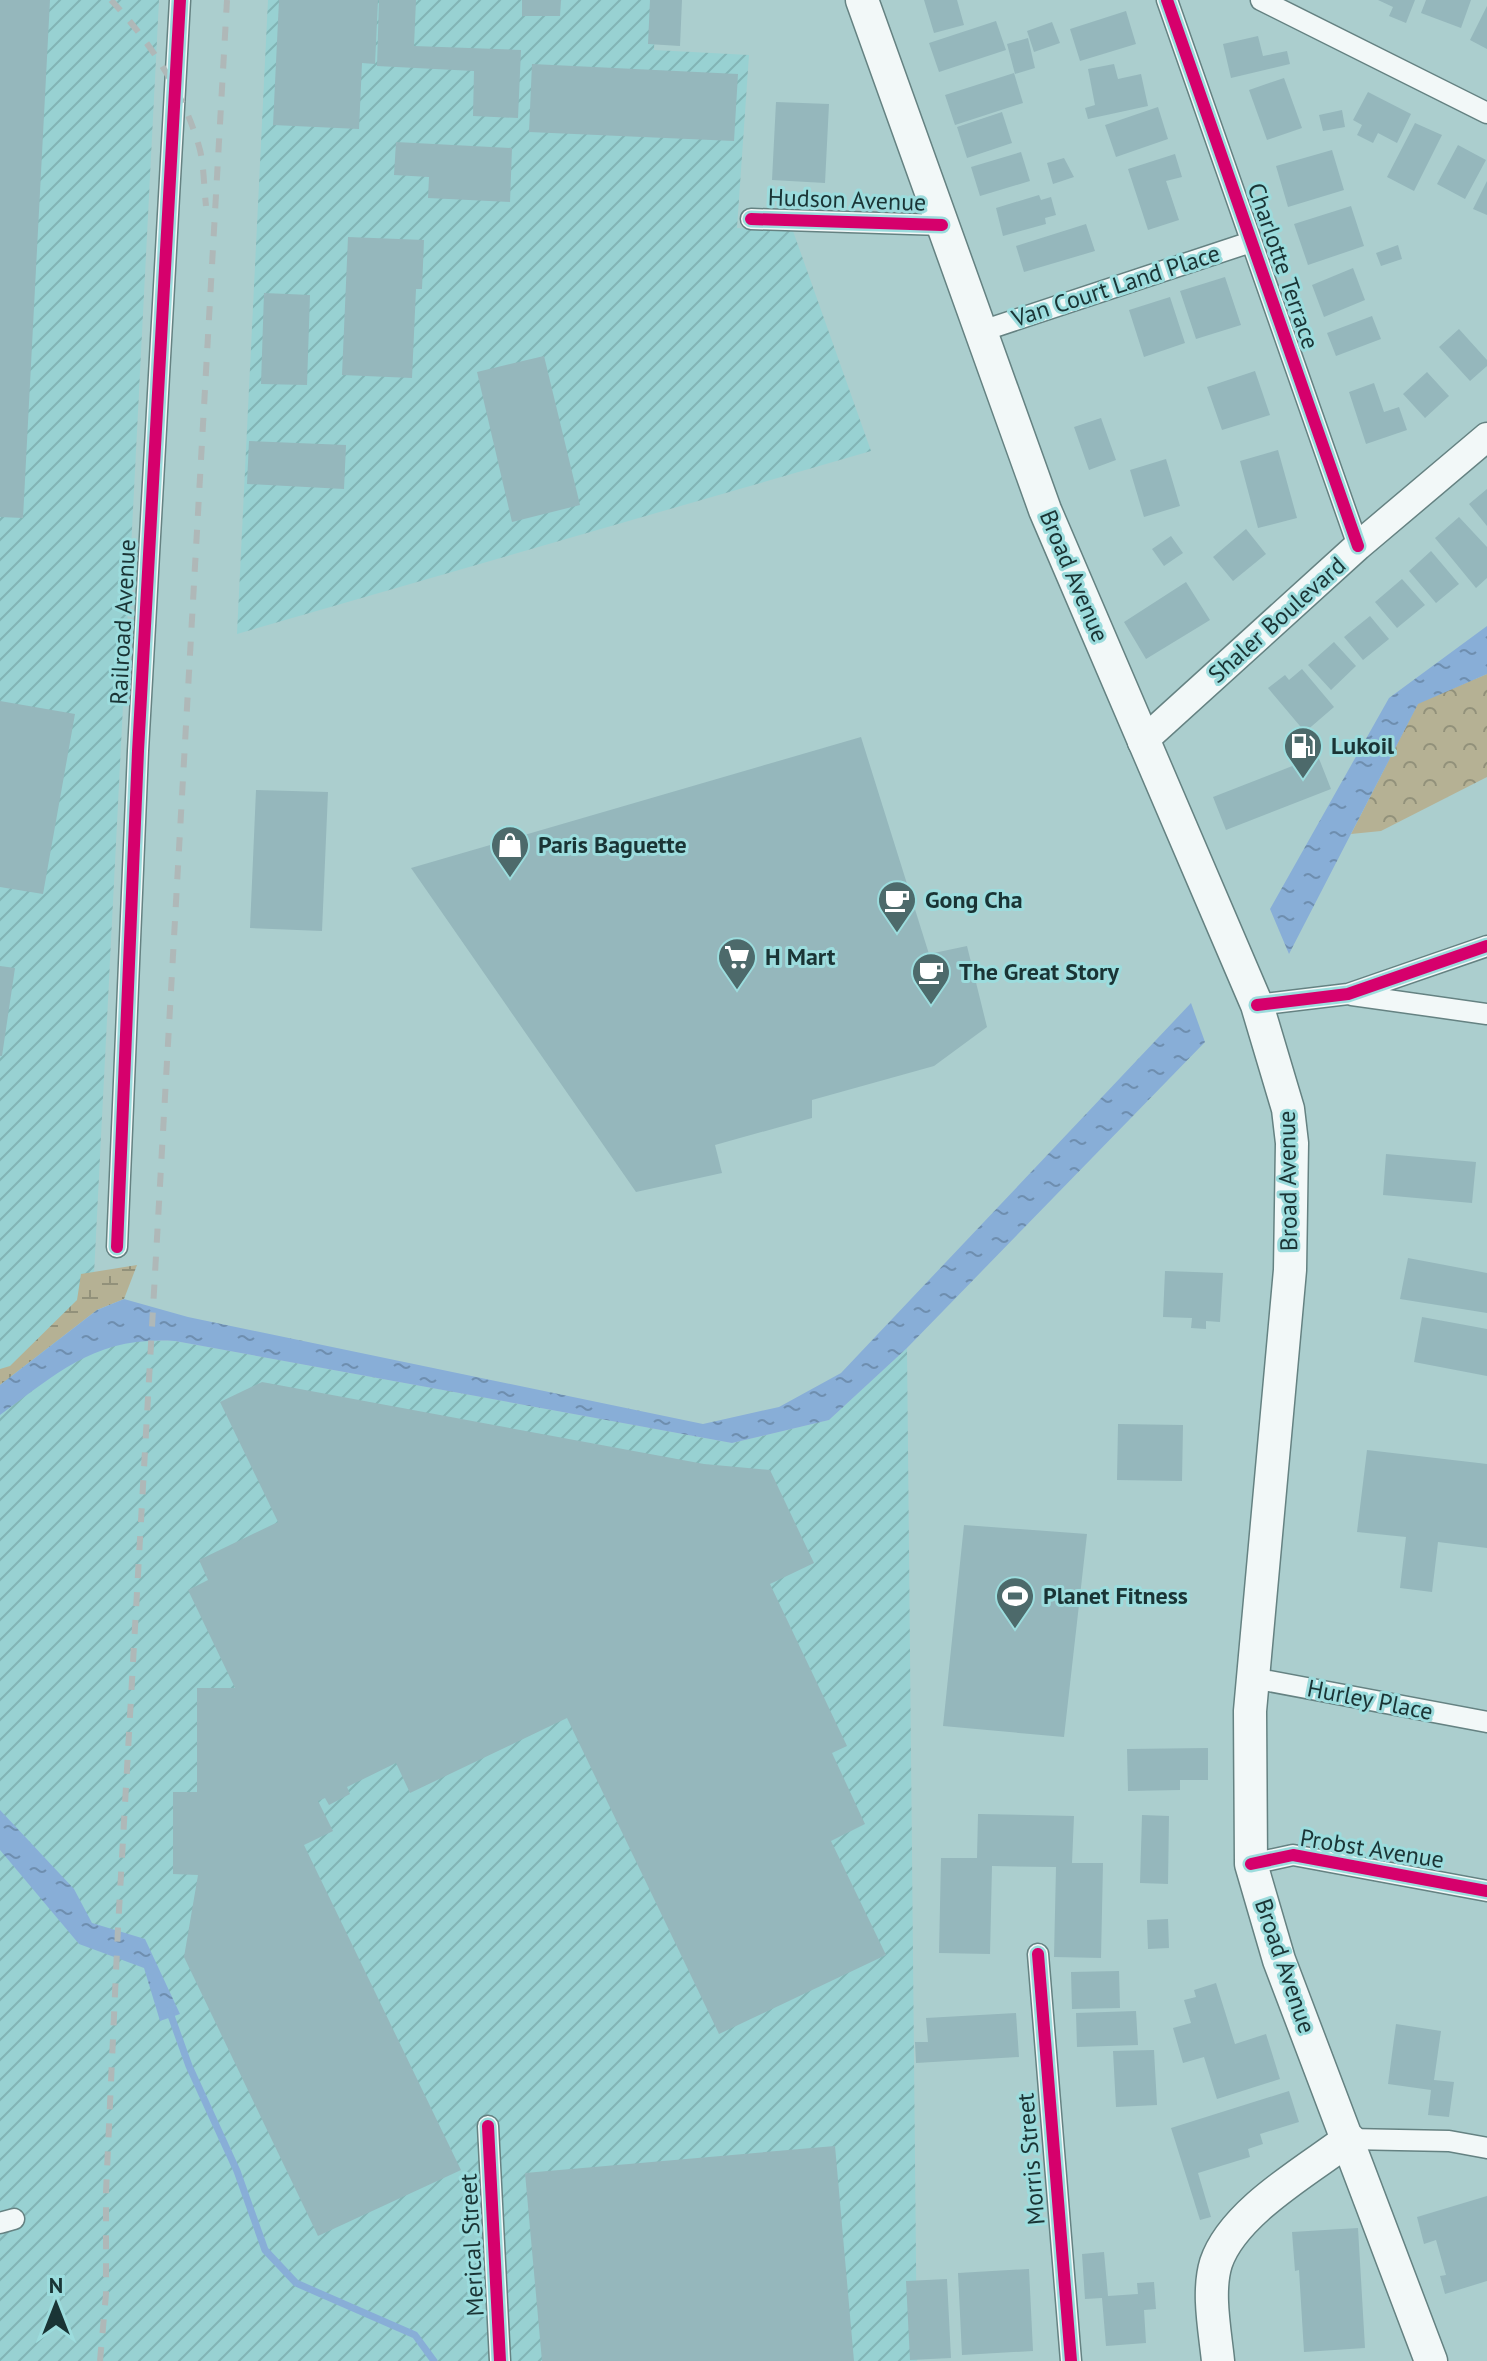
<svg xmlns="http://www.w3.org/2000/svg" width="1487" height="2361" font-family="'PT Sans',sans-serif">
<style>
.industrial{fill:url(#industrial-furrows)}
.forest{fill:url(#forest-crowns)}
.wetland{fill:url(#wetland-marsh)}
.water{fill:url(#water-ripples)}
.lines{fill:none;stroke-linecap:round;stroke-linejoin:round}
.stream{stroke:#88aed7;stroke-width:7}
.building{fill:#95b7bc}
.street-casing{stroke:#658282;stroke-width:23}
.secondary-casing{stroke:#658282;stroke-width:31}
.primary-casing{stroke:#658282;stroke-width:35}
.street{stroke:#f2f8f8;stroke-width:20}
.secondary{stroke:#f2f8f8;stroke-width:28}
.primary{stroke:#f2f8f8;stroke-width:32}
.rail{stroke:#afb8b8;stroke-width:6;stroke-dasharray:14 14;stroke-linecap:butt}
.cycleway-casing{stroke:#9cdcdd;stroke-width:17}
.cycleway{stroke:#d6006c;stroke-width:12}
.labels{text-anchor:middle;stroke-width:6;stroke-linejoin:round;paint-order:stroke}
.street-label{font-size:24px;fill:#1a3435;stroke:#9cdcdd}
.poi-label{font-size:24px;font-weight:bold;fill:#1a3435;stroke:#9cdcdd;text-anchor:start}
</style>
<defs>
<pattern id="industrial-furrows" width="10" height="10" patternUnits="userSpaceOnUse" patternTransform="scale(2)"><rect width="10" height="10" fill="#98d1d2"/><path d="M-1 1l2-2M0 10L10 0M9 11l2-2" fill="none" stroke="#82b4b5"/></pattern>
<pattern id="forest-crowns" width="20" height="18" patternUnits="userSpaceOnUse" patternTransform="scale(2)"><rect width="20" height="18" fill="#b5b194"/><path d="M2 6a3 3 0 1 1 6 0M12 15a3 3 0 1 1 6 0" fill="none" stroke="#92917a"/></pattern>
<pattern id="wetland-marsh" width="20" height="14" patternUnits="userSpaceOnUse" patternTransform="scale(2)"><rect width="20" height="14" fill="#b5b194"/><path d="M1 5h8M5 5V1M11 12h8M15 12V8" fill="none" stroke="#92917a"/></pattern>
<pattern id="water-ripples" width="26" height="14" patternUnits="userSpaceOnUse" patternTransform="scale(2)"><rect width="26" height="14" fill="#88aed7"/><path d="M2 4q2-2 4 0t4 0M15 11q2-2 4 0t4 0" fill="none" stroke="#6e8eaf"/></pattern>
</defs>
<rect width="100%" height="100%" fill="#abcece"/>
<path class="industrial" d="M0,0H159L93,1294L56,1339L175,1341L732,1443L829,1420L907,1348L917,2361H0Z
M268,0H656L654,50L749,55L737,228L793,231L871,451L237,634Z"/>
<path class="forest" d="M1487,674V777L1381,831L1351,834L1418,703Z"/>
<path class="wetland" d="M137,1265L124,1299L97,1310L0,1385V1369L10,1366L77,1300L81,1274Z"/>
<path class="water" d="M1487,626V674L1418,704L1289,954L1270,909L1389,698Z
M1191,1003L1205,1042L907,1348L829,1420L732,1443L175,1341C97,1336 60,1371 0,1415V1385L97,1310L124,1299L188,1317L703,1424L779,1407L841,1373Z
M0,1810L74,1889L92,1923L145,1939L180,2014L160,2021L144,1968L79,1944L0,1850Z"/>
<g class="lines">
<path class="stream" d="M169,2010L189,2066L237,2171L265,2250L296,2283L415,2335L434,2361"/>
</g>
<path class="building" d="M0,0H50L23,518L0,517Z
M279,0H378L375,64L362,63L359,129L273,125Z
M379,0H416L414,46L521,50L518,118L473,116L474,71L377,66Z
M522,0H561L560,16H522Z
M650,0H682L680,46L648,44Z
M924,0H957L964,25L934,33Z
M1378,0H1415L1406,23L1389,16L1393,7Z
M1426,0H1471L1461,28L1421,13Z
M1487,6V49L1470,40Z
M1126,11L1136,44L1080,61L1070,29Z
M996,21L1006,50L939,72L929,43Z
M1052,22L1060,43L1034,52L1027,31Z
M1258,36L1263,56L1287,51L1290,64L1231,78L1223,44Z
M1028,38L1035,68L1015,74L1007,44Z
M532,64L738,74L734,141L529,132Z
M1114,64L1118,79L1141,74L1148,106L1088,119L1085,108L1095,105L1088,69Z
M1014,73L1023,103L955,125L945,95Z
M1284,78L1302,128L1267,140L1249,90Z
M1368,92L1411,114L1397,143L1378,133L1373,143L1357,135L1362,125L1353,120Z
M776,102L829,104L825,183L772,180Z
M1158,107L1168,139L1116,157L1105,125Z
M1342,110L1345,127L1323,131L1319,115Z
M1002,112L1012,143L967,158L957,127Z
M1415,123L1442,135L1414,191L1387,177Z
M396,142L512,148L510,202L428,198L429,177L394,175Z
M1458,145L1486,160L1465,199L1437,184Z
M1332,150L1344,190L1288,207L1276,166Z
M1021,152L1030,181L980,196L971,167Z
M1175,154L1182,177L1166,181L1179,220L1148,230L1128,169Z
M1064,158L1074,177L1053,184L1047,163Z
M1487,181V215L1473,209Z
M1039,195L1041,200L1051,197L1056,215L1045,218L1046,224L1003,236L996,208Z
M1351,206L1364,246L1308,265L1294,224Z
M1086,224L1095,251L1024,272L1016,246Z
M348,237L424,240L422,289H416L412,378L342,375Z
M1398,245L1402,259L1381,266L1376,253Z
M1353,268L1365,300L1324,317L1312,285Z
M1225,277L1241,325L1196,339L1180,291Z
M264,293L310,295L307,385L261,384Z
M1170,297L1185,343L1144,357L1129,310Z
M1372,316L1381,339L1336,356L1327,333Z
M1459,329L1487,360V366L1470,381L1439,347Z
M544,356L580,505L512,522L477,372Z
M1255,371L1270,415L1222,430L1207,387Z
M1427,372L1449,396L1425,418L1403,394Z
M1374,383L1384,412L1399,407L1407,430L1366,444L1349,392Z
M1101,418L1116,460L1089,470L1074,427Z
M249,441L346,445L344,489L247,484Z
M1278,450L1297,518L1258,528L1240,461Z
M1166,459L1180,506L1144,517L1130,470Z
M1487,489V526L1469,504Z
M1459,517L1487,547V578L1476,588L1435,538Z
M1246,529L1266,554L1233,581L1213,557Z
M1171,536L1183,553L1164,566L1152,549Z
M1431,551L1459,584L1436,603L1409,571Z
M1402,579L1425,605L1397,628L1375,602Z
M1186,582L1210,620L1146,659L1124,622Z
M1370,616L1389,639L1363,660L1344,637Z
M1334,642L1356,666L1331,690L1308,665Z
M1302,669L1334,707L1305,732L1268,688L1285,675L1289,680Z
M0,701L75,714L43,894L0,887Z
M861,737L929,954L967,946L987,1027L934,1066L812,1100V1118L715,1145L722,1173L636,1192L411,868Z
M1318,756L1331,789L1226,830L1213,797Z
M256,790L328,792L322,931L250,928Z
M0,966L15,968L2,1056H0Z
M1386,1154L1476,1162L1472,1203L1383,1195Z
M1408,1258L1487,1273V1313L1400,1299Z
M1165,1271L1223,1273L1220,1322L1206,1321V1329L1191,1328L1192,1318L1163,1317Z
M1422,1317L1487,1329V1376L1414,1362Z
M262,1382L704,1464L770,1470L814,1563L770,1584L847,1746L832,1753L865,1824L831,1841L886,1955L719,2034L567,1718L410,1793L396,1763L347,1787L350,1794L329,1805L325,1798L318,1801L333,1831L304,1845L461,2170L318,2236L184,1957L198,1875L173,1874V1792H197V1688H235L188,1590L208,1580L199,1560L278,1522L220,1402Z
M1118,1424L1183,1425L1182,1481L1117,1480Z
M1367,1450L1487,1464V1548L1438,1542L1432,1592L1400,1588L1406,1537L1357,1532Z
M964,1525L1087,1534L1064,1737L943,1726Z
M1208,1748V1780H1180V1790L1128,1791L1127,1749Z
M978,1814L1074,1816L1072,1863H1103L1101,1958L1054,1957L1056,1867L992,1866L990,1954L939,1953L941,1858H977Z
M1142,1815L1169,1816L1168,1884L1140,1883Z
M1168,1919L1169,1948L1148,1949L1147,1920Z
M1119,1971L1120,2008L1072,2009L1071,1972Z
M1216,1983L1235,2044L1266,2034L1280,2079L1217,2099L1204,2057L1183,2063L1173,2028L1191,2023L1184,2000L1196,1997L1194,1990Z
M1136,2011L1138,2045L1077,2047L1076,2013Z
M1016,2013L1019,2057L916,2063L915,2042H928L926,2018Z
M1396,2024L1441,2031L1434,2080L1454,2082L1449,2117L1428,2115L1431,2090L1388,2084Z
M1154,2050L1157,2105L1116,2107L1113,2051Z
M1289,2091L1299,2122L1260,2134L1263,2144L1248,2149L1250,2157L1198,2173L1211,2217L1200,2220L1171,2128Z
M835,2146L854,2361H542L525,2173Z
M1487,2196V2281L1445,2294L1440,2276L1446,2275L1436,2240L1424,2244L1417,2217Z
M1358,2228L1365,2348L1304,2352L1299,2270L1295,2271L1292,2232Z
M1104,2252L1108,2296L1138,2294L1137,2283L1154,2282L1156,2309L1144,2310L1146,2343L1106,2346L1102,2298L1085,2299L1082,2254Z
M1029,2269L1033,2351L962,2355L958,2273Z
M947,2279L951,2358L910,2360L906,2281Z"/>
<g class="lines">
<g class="street-casing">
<path id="street" d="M1167,0L1358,546
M1261,0L1487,113
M751,219L942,225
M982,331L1251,242
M1352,995L1487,1014
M1257,1005L1348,994L1487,946
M117,1247L138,751L180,0
M1253,1678L1487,1722
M1251,1864L1293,1855L1487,1891
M1038,1954L1071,2361
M488,2126L500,2361
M1349,2139L1449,2141L1487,2148
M0,2223L14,2219"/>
</g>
<g class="secondary-casing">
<path id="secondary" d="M1142,742L1358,546L1487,437"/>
</g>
<g class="primary-casing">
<path id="primary" d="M862,0L1045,510L1257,1005L1288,1109L1292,1143L1290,1270L1250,1711L1251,1864L1279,1960L1431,2361
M1218,2361C1215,2331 1207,2292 1216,2263C1233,2212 1308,2170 1349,2139"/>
</g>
<use href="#street" class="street"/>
<use href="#secondary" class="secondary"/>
<use href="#primary" class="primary"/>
<path class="rail" d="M111,0C150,42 185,94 200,150C204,167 204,188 206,206
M100,2361L106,2294V2192L118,1928L227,0"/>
<g class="cycleway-casing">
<path id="cycleway" d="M1167,0L1358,546
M751,219L942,225
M1257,1005L1348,994L1487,946
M117,1247L138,751L180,0
M1251,1864L1293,1855L1487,1891
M1038,1954L1071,2361
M488,2126L500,2361"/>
</g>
<use href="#cycleway" class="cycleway"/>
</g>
<defs>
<g id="fuel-pin" transform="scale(2)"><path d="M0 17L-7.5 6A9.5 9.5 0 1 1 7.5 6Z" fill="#4d6a6b" stroke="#9cdcdd"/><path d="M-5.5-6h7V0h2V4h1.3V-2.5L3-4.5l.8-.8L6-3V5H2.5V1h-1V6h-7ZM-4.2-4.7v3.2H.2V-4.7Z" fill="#fff"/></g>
<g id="shop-pin" transform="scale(2)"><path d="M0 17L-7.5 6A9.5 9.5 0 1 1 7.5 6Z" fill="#4d6a6b" stroke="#9cdcdd"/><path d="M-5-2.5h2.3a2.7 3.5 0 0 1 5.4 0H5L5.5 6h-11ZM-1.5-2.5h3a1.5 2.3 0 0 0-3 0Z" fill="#fff"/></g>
<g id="cafe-pin" transform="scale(2)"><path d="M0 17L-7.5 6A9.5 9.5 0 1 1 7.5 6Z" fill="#4d6a6b" stroke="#9cdcdd"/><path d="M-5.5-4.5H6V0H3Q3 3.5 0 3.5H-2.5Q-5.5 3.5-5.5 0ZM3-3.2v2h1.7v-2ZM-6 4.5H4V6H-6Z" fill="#fff"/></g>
<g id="supermarket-pin" transform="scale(2)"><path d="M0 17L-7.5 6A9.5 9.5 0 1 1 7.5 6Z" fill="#4d6a6b" stroke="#9cdcdd"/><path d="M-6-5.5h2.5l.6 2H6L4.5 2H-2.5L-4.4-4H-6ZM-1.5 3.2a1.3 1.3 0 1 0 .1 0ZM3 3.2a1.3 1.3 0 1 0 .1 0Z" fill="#fff"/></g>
<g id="stadium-pin" transform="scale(2)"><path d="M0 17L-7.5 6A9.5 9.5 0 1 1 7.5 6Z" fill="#4d6a6b" stroke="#9cdcdd"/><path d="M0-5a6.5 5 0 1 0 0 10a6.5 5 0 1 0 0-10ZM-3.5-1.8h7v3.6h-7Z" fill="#fff"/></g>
</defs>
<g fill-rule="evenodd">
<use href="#fuel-pin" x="1303" y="746"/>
<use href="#shop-pin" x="510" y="845"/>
<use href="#cafe-pin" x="897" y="900"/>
<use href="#supermarket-pin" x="737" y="957"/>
<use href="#cafe-pin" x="931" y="972"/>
<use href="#stadium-pin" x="1015" y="1596"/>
</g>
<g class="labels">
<g class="street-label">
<text transform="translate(847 200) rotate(2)" y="8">Hudson Avenue</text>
<text transform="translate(1283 266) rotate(71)" y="8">Charlotte Terrace</text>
<text transform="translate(1116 286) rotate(-18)" y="8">Van Court Land Place</text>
<text transform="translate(1074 576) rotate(67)" y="8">Broad Avenue</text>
<text transform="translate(1277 620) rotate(-42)" y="8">Shaler Boulevard</text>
<text transform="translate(123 622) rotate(-87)" y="8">Railroad Avenue</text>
<text transform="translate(1288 1181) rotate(-91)" y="8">Broad Avenue</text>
<text transform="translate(1370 1700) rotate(11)" y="8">Hurley Place</text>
<text transform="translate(1372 1849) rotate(9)" y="8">Probst Avenue</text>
<text transform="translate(1285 1966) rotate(71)" y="8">Broad Avenue</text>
<text transform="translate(1031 2159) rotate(-95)" y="8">Morris Street</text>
<text transform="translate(472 2245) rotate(-93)" y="8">Merical Street</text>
</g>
<g class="poi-label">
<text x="1331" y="754">Lukoil</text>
<text x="538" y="853">Paris Baguette</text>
<text x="925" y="908">Gong Cha</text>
<text x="765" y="965">H Mart</text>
<text x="959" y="980">The Great Story</text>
<text x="1043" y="1604">Planet Fitness</text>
</g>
</g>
<g transform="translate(56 2305)" stroke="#9cdcdd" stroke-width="6" paint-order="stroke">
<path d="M0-6L14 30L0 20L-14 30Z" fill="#1a3435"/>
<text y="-12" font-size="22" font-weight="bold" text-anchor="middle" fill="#1a3435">N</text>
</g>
</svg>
